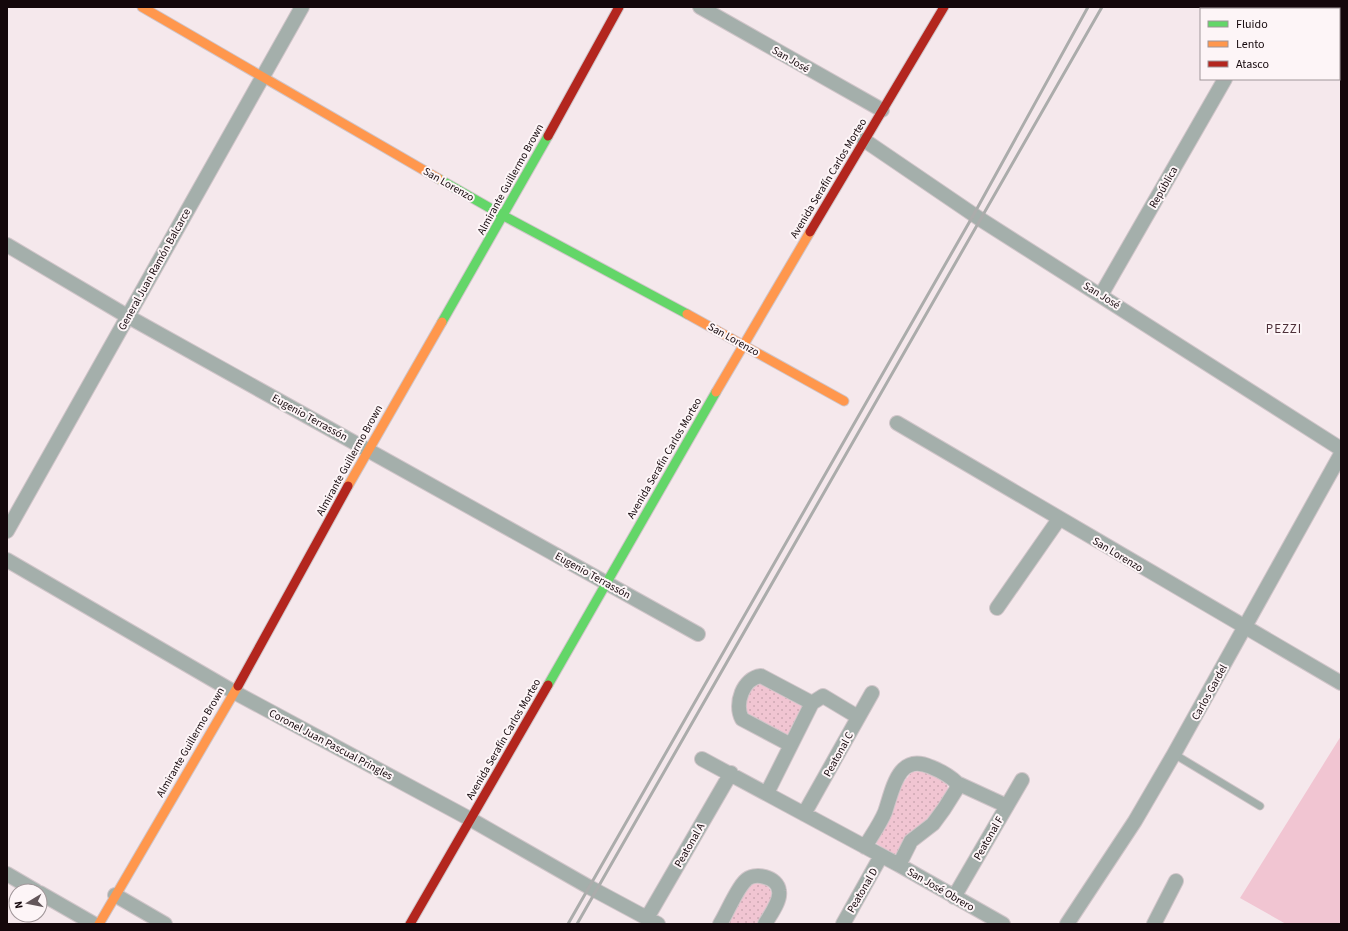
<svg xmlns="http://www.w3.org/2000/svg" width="1348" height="931" font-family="'Source Sans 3',sans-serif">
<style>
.grass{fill:#f1c5d2}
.park{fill:url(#park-dots)}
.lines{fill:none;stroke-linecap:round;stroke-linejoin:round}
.lane-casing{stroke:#d0c5c9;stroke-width:9}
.street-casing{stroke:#d0c5c9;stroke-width:16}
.fast-casing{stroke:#d0c5c9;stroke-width:11}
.slow-casing{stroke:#d0c5c9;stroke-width:11}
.jam-casing{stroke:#d0c5c9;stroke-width:11}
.lane{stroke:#a4afab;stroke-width:7}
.street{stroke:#a4afab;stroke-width:14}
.fast{stroke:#63d668;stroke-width:9}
.slow{stroke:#ff974d;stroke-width:9}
.jam{stroke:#b3261e;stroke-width:9}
.rail{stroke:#abacab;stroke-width:3}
.labels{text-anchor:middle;stroke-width:4;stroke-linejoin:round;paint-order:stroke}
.street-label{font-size:11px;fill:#14070b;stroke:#fdf5f7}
.quarter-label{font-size:13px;letter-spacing:1px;fill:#4d2f38;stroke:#fdf5f7}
</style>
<defs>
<pattern id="park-dots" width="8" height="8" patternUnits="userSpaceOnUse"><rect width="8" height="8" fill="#f1c5d2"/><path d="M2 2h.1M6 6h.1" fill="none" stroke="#cea8b3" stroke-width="1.8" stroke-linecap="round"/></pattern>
</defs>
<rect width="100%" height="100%" fill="#f5e8ec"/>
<path class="grass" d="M1341,736V924H1286L1240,898Z"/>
<path class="park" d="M758,683H763L805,705L789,736L748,717L744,711L750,688Z
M927,770C932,774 944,778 947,784C954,800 914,829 906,840C903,845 900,851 897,856H893L876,843C886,818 894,791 912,772Z
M758,881C767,884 771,888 773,898L759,924H727L749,886Z"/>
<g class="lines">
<g class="lane-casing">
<path id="lane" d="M1174,754L1260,806"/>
</g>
<g class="street-casing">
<path id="street" d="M700,7L882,110
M1258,7L1261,9
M1339,54L1341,55
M864,140L980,219L1341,449
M7,245L127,316L698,634
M1101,295L1225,79
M897,423L1341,683
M7,531L302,7
M7,560L234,692L470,819L589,887L658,924
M997,608L1059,519
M812,703L823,696L858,717
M702,759L899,865L1003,924
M957,783L1007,806
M767,793L812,703L761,676C743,678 734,704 742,719L791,745
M804,814L872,693
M865,847C872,835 880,824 885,812C893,789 898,752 931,767C941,771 949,775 957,783L956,790L944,809L933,824L911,841L899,865
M7,874L36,891
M40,893L94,924
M115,895L165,924
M954,897L1022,780
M647,918L731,773
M720,924C727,913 736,890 745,881C754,871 778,877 779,891C781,901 770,915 765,924
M843,924L881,856
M1067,924L1135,821L1174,754L1341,454
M1154,924L1176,881"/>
</g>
<g class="fast-casing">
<path id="fast" d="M439,179L504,216L687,314
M442,322L548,136
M548,685L716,392"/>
</g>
<g class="slow-casing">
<path id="slow" d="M142,7L439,179
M687,314L844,401
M716,392L810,232
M348,486L442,322
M99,924L238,686"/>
</g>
<g class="jam-casing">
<path id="jam" d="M548,136L619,7
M810,232L944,7
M238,686L348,486
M410,924L548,685"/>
</g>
<use href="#lane" class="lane"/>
<use href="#street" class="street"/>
<use href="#fast" class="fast"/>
<use href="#slow" class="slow"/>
<use href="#jam" class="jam"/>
<path class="rail" d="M568,924L974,214L1088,7
M577,924L1102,7"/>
</g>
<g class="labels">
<g class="street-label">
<text transform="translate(791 59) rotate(30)" y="4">San José</text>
<text transform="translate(828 178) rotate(-59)" y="4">Avenida Serafín Carlos Morteo</text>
<text transform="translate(510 179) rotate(-61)" y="4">Almirante Guillermo Brown</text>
<text transform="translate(449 184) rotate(30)" y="4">San Lorenzo</text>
<text transform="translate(1163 187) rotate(-60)" y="4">República</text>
<text transform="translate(154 269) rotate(-61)" y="4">General Juan Ramón Balcarce</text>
<text transform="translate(1102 295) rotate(32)" y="4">San José</text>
<text transform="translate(734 339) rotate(29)" y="4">San Lorenzo</text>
<text transform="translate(310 417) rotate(29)" y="4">Eugenio Terrassón</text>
<text transform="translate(664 458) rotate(-60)" y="4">Avenida Serafín Carlos Morteo</text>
<text transform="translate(349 460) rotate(-61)" y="4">Almirante Guillermo Brown</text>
<text transform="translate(1118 554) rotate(31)" y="4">San Lorenzo</text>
<text transform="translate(593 575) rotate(29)" y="4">Eugenio Terrassón</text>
<text transform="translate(1209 692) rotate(-61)" y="4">Carlos Gardel</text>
<text transform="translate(503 739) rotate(-60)" y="4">Avenida Serafín Carlos Morteo</text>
<text transform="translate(190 742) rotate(-60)" y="4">Almirante Guillermo Brown</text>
<text transform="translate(331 744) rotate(28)" y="4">Coronel Juan Pascual Pringles</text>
<text transform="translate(838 754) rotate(-61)" y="4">Peatonal C</text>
<text transform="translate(988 838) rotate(-60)" y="4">Peatonal F</text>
<text transform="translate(689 845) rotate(-60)" y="4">Peatonal A</text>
<text transform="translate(941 889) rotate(30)" y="4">San José Obrero</text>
<text transform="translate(862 890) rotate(-60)" y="4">Peatonal D</text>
</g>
<g class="quarter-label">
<text x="1284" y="333">PEZZI</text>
</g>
</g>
<rect width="1348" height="931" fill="none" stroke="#14070b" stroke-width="16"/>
<rect x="1200" y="8" width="140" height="72" fill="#fdf5f7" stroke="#a09699"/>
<rect x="1208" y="21" width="20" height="6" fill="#63d668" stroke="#a09699"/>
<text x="1236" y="28" font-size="12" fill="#14070b">Fluido</text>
<rect x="1208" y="41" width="20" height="6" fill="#ff974d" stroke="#a09699"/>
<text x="1236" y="48" font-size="12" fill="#14070b">Lento</text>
<rect x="1208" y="61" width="20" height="6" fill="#b3261e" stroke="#a09699"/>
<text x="1236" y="68" font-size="12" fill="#14070b">Atasco</text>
<g transform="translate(28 903) rotate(260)"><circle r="19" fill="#fdf5f7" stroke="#a09699"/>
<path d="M0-3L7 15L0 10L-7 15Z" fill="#63565a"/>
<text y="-6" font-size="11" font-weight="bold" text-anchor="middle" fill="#14070b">N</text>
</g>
</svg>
